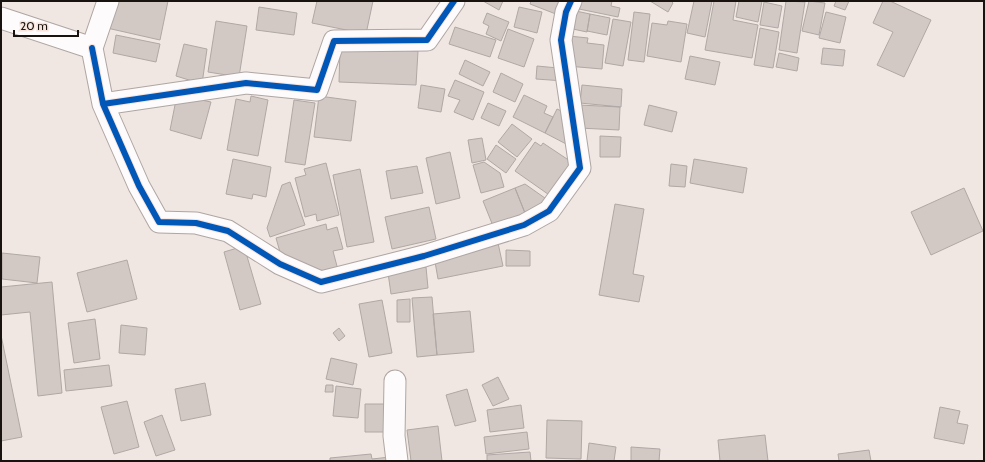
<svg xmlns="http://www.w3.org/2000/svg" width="985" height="462" font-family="Cabin,sans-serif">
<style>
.building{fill:#d2c9c5;stroke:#b0a8a4}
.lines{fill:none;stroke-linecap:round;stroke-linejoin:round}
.minor-casing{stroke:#aea6a3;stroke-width:23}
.minor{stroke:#fdfbfb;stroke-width:21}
.cycleway-casing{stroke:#f7e4dc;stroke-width:8}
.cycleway{stroke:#0057b8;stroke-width:6}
</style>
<rect width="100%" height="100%" fill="#f1e7e2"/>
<path class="building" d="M113,1H168L160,40L107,28Z
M317,1H373L366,34L312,23Z
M483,1H503L499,10Z
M531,1H567L561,16L530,4Z
M581,1H612L611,6L620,8L618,17L579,9Z
M650,1H671L673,3L668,12Z
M694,1H712L705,37L687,33Z
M714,1H736L733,20L758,25L752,58L705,50Z
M739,1H762L758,22L736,17Z
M786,1L805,2L797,53L779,50Z
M809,1L825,3L819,35L802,31Z
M836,1H849L845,10L834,6Z
M883,1H890L931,20L904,77L877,65L893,32L873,23Z
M764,2L782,6L778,28L760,25Z
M259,7L297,13L294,35L256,30Z
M519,7L542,12L537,33L514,27Z
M571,10L590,14L587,32L568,28Z
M634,12L650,14L644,62L628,60Z
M826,12L846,17L840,43L819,38Z
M487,13L509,22L501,41L486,34L489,26L483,23Z
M590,14L610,18L607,35L587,31Z
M613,19L631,22L623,66L605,63Z
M216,21L247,26L239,77L208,72Z
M668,21L687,24L681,62L647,56L652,23L667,25Z
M455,27L496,40L490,57L449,44Z
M760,28L779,32L773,68L754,65Z
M508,29L534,39L524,67L498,58Z
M116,35L160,44L156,62L113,53Z
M569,36L588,38L587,43L604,45L602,69L567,66Z
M184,44L207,49L202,84L176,76Z
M340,48L418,51L416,85L339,82Z
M823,48L845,50L843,66L821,64Z
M779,53L799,58L797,71L776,67Z
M690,56L720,62L715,85L685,79Z
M465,60L490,72L483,86L459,74Z
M537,66L558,68L564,81L536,79Z
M501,73L523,84L515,102L493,92Z
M455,80L484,92L473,120L454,112L460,100L448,96Z
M421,85L445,89L441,112L418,108Z
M582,85L622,89L621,107L580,103Z
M177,95L211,102L201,139L170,130Z
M524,95L547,106L544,113L553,117L545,133L513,117Z
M251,96L268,100L258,156L227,150L236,99L250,102Z
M319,96L356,101L351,141L314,137Z
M294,100L315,103L305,165L285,162Z
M488,103L506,111L499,126L481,118Z
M579,105L620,107L619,130L579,128Z
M649,105L677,112L672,132L644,125Z
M557,109L570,115V146L545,133Z
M512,124L532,139L517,157L498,142Z
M600,136L621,137L620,157H600Z
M482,138L486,160L472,163L468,140Z
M535,142L541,146L543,143L573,163L555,199L515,171Z
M496,145L516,159L506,173L487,159Z
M450,152L460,198L436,204L426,158Z
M233,159L271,167L266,197L253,194L252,199L226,194Z
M694,159L747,168L743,193L690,183Z
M484,162L500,173L504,187L481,193L473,165Z
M326,163L339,215L317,221L316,214L305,217L295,178L306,175L304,169Z
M671,164L687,166L685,187L669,186Z
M417,166L423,193L391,199L386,171Z
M360,169L374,242L347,247L333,175Z
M290,182L305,225L270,237L267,228L282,185Z
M525,184L552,203L527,218L515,188Z
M515,188L525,213L493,226L483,201Z
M964,188L983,231L931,255L911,212Z
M615,204L644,209L633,274L644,276L639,302L599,295Z
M429,207L436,239L392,249L385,217Z
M326,224L327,230L337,227L343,249L333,251L338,270L320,275L280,252L276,238Z
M498,243L503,266L438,279L434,256Z
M244,246L261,304L240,310L224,252Z
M506,250L530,251V266H506Z
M2,253L40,257L37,283L2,279Z
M127,260L137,299L87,312L77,273Z
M426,267L428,288L391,294L388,273Z
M52,282L62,393L38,396L30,312L1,315V287Z
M432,297L437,355L417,357L412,298Z
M410,299V322H397V300Z
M382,300L392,353L369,357L359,304Z
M470,311L474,352L437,355L433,314Z
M95,319L100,359L74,363L68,323Z
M121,325L147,328L145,355L119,353Z
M339,328L345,336L339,341L333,333Z
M1,335L22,437L1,441Z
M331,358L357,364L353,385L326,379Z
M109,365L112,386L66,391L64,370Z
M498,377L509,399L493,406L482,385Z
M205,383L211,415L181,421L175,389Z
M326,385H333V392H325Z
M336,386L361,389L358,418L333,416Z
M467,389L476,421L455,426L446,395Z
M127,401L139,447L114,454L101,407Z
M365,404H390V432H365Z
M521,405L524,428L490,432L487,410Z
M940,407L960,411L957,423L968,425L964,444L934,438Z
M162,415L175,450L156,456L144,422Z
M547,420L582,421L581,459L546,458Z
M438,426L442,461H411L407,430Z
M527,432L529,449L486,454L484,437Z
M765,435L768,461H720L718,440Z
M589,443L616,447L614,461H587Z
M631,447L660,449L659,461H631Z
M869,450L871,461H839L838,454Z
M530,452L531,461H487V455Z
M371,454L372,459L390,457L391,461H330V458Z"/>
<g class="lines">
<g class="minor-casing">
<path id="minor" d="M1,18L92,48L108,1
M92,48L103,104L139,186L159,222L196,223L228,231L280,264L321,282L424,256L524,225L549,211L580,168L561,40L566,12L571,1
M103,104L246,83L317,90L334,41L427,40L454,1
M395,381L394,436L397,461"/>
</g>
<use href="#minor" class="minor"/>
<g class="cycleway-casing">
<path id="cycleway" d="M92,48L103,104L139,186L159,222L196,223L228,231L280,264L321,282L424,256L524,225L549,211L580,168L561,40L566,12L571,1
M103,104L246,83L317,90L334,41L427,40L454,1"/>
</g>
<use href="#cycleway" class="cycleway"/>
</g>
<rect width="985" height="462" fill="none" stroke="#191310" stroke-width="4"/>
<path d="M14 30v6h64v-6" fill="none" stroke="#191310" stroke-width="2"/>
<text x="20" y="30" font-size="12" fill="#191310" stroke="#f7e4dc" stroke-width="3" paint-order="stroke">20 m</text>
</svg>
